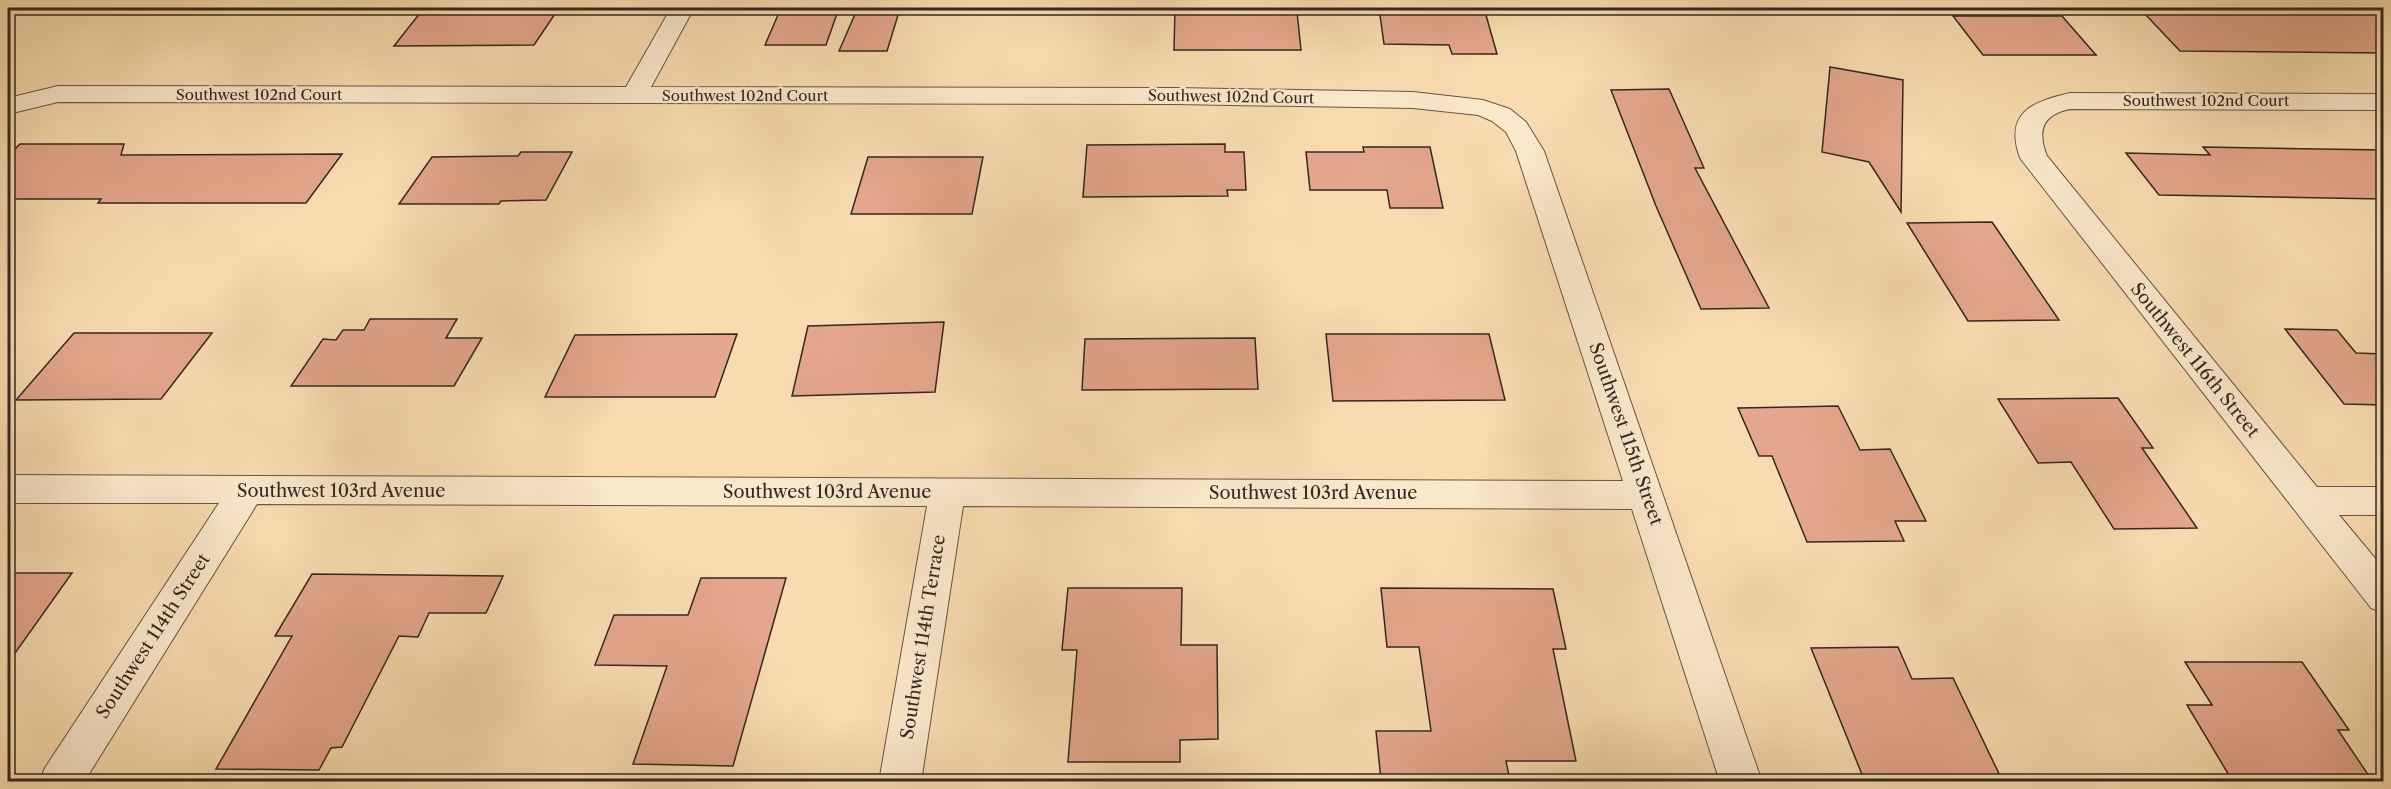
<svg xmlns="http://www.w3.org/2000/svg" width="2391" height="789" font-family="'Libre Caslon Text',serif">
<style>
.building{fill:#e4a68c;stroke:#332820;stroke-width:1.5}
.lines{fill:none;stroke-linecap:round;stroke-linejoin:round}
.street-casing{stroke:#645544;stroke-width:2}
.street{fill:#fae8cb;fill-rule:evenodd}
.labels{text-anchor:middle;stroke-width:4.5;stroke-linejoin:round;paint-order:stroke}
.far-street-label{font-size:15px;fill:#332820;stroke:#fae8cb}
.street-label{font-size:18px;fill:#332820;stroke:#fae8cb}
</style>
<rect width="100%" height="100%" fill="#f8dcaf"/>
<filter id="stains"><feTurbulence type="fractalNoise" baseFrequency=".00333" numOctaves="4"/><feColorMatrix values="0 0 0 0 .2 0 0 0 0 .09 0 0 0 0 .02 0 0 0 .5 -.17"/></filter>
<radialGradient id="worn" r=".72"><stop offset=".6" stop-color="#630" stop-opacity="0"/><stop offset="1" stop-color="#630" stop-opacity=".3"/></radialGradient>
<path class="building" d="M424,8H559L534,45L394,46Z
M781,8H839L826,45H765Z
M1175,8H1220V12H1297L1301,50H1174Z
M1379,8H1484L1497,54H1452L1449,45L1384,44Z
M856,12H899L887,51H839Z
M2145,14H2384V53L2180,51Z
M1953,16H2062L2096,55H1983Z
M1830,67L1903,80L1901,212L1869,162L1822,152Z
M1669,89L1704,168H1695L1769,308L1701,309L1656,206L1611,90Z
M20,144H124L121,155L342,154L306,203H98L101,199H8V156Z
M1225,144V152H1244L1246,190H1227L1228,196L1083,197L1087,145Z
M1363,147H1430L1443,208H1390L1387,190H1310L1306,152H1364Z
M2203,147L2384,150V199L2159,195L2126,153L2210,155Z
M521,152H572L546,200L501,201L499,204H399L432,157L518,156Z
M868,157H983L972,214H851Z
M1992,222L2059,320L1968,321L1907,223Z
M370,319H457L446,338H482L454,386H291L323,339L336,340L343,330H364Z
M944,322L935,392L792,396L808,326Z
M2285,329L2337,330L2356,353L2384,354V405L2344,404Z
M74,333H212L161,399L16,400Z
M737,334L715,397H545L575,335Z
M1326,334H1489L1505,400L1333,401Z
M1255,338L1258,389L1082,390L1085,339Z
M2118,398L2153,448H2142L2197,528L2114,529L2071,462L2038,463L1998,399Z
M1838,406L1860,450L1890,449L1926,521H1895L1904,541L1807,542L1772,456H1759L1738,408Z
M8,573H72L8,663Z
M312,574L503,576L486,613H429L418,637L399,636L342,747L331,748L319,770L216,769L292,636H275Z
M701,578H786L733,766L633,764L667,666L595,665L614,615H688Z
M1068,588H1182L1181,645H1217L1218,739L1180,740V762H1068L1077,650H1062Z
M1381,588L1553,589L1566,649H1553L1576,761H1506L1510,781L1381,780L1376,731H1431L1419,647H1387Z
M1898,647L1912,679L1953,678L2003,782H1865L1811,648Z
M2185,662H2302L2349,730H2338L2373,782H2233L2187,705H2212Z"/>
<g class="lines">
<g class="street-casing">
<path id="street" d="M671,8H694L651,87L1175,88L1413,92L1483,100L1510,109L1526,122L1544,151L1762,782H1720L1632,509L963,506L921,782H879L927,506L257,504L84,782H39L45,768L219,503H8V475L1623,481L1516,151L1506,132L1492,121L1478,115L1413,108L1175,104L58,102L8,114V98L58,86L626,87Z
M2070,93L2384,94V110L2070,109C2042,115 2037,131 2047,156L2317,487H2384V515H2339L2384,569V613L2371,608L2020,158C2004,113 2031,102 2070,93Z"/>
</g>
<use href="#street" class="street"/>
</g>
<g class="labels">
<g class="far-street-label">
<text x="259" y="100">Southwest 102nd Court</text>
<text x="745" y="101">Southwest 102nd Court</text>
<text transform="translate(1231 97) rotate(1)" y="5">Southwest 102nd Court</text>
<text x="2206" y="106">Southwest 102nd Court</text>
</g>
<g class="street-label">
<text transform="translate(2195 360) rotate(51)" y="6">Southwest 116th Street</text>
<text transform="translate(1626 434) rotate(71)" y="6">Southwest 115th Street</text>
<text x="341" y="497">Southwest 103rd Avenue</text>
<text x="827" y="498">Southwest 103rd Avenue</text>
<text x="1313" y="499">Southwest 103rd Avenue</text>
<text transform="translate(153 636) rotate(-57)" y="6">Southwest 114th Street</text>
<text transform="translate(923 637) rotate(-81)" y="6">Southwest 114th Terrace</text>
</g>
</g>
<rect width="2391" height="789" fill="none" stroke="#f8dcaf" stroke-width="30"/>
<rect x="9" y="9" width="2373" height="771" fill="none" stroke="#332820" stroke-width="3"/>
<rect x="15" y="15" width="2361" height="759" fill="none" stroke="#332820" stroke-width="1.5"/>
<rect width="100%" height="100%" filter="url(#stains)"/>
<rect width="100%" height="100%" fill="url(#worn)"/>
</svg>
